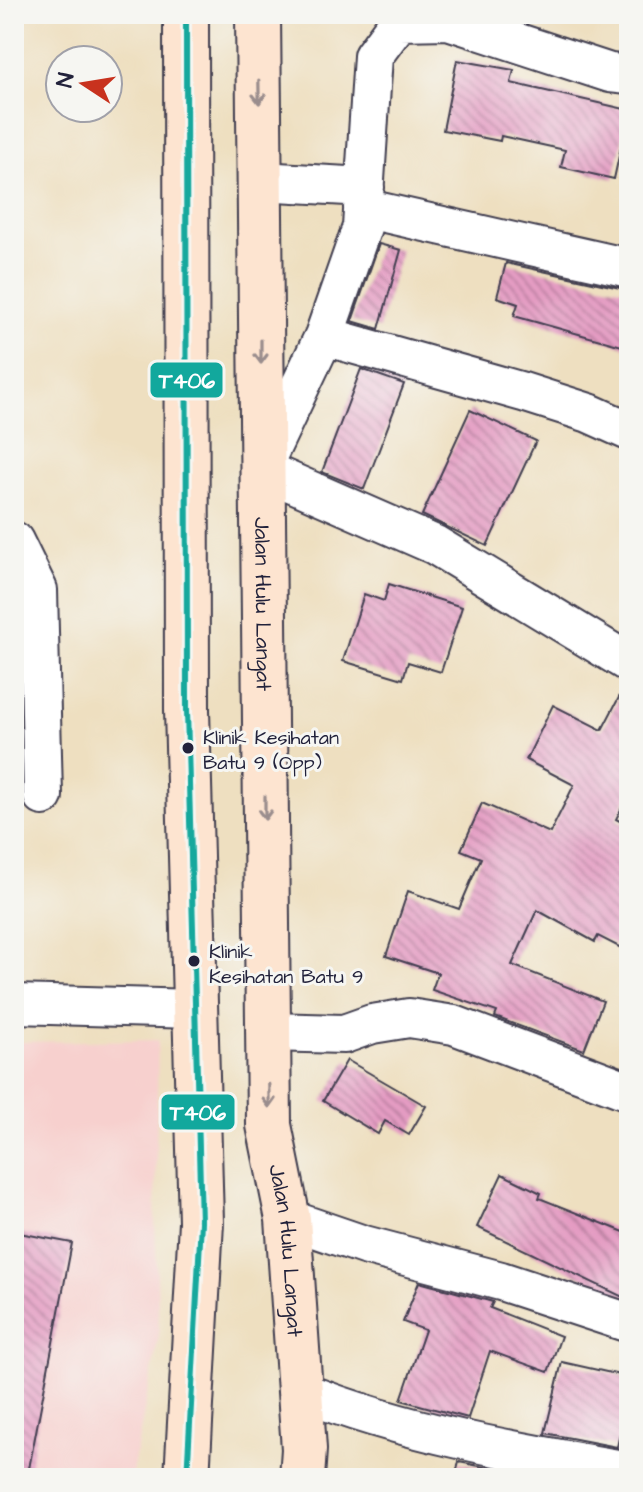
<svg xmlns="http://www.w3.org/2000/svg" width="643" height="1492" font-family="'Architects Daughter',sans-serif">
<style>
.built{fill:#f7d0ce}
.building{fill:url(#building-back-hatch)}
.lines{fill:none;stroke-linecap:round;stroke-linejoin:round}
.street-casing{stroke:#413e4f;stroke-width:42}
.secondary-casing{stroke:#413e4f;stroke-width:48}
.street{stroke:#fff;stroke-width:38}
.secondary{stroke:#fde4d0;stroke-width:44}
.bus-1-casing{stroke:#f6f6f2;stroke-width:12}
.bus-1{stroke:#12a89d;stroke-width:6}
.oneway{stroke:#9a8d8d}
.bus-dot{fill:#22223b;stroke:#f6f6f2;stroke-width:3}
.labels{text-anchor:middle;stroke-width:6;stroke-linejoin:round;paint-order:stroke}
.bus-label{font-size:20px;fill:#22223b;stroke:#f6f6f2;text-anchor:start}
.street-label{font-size:22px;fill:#22223b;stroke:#f6f6f2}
.line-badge{stroke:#f6f6f2;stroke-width:3}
.badge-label{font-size:22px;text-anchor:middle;font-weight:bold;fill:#fff}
</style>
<defs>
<pattern id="building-back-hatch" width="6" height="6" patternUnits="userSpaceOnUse" patternTransform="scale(2)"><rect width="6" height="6" fill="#e49bc2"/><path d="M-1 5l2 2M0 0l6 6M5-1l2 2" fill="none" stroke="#b87e9f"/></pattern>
</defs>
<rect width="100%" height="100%" fill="#f6f6f2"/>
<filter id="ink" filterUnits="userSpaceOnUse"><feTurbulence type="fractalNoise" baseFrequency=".0125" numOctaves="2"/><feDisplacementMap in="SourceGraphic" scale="16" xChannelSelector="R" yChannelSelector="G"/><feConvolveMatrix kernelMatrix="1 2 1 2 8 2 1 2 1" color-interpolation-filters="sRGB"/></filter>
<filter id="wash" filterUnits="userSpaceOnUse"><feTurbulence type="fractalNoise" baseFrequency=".006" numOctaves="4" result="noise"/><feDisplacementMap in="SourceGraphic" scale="32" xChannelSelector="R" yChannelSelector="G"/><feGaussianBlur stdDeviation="1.8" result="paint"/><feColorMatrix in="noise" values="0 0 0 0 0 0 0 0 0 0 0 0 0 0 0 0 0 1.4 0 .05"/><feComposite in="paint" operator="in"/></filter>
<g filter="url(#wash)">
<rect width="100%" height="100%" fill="#eedfc0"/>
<path class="built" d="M158,1040L155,1222L159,1335L131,1478H14V1042Z"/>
<g id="blocks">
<path class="building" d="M457,60L514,70L511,83L629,110L614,179L561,167L565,150L501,136L500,141L443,130Z
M379,244L401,250L379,329L352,321Z
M506,263L629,290V348L514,316L518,304L497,297Z
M361,369L404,384L364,489L322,472Z
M470,410L536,441L487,546L422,515Z
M389,584L462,607L441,672L408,662L403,679L343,661L364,594L384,601Z
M626,684L629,685V794L616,819L629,826V952L598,936L595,942L537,910L512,965L603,1001L584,1050L495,1017L497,1012L432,990L438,973L386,956L408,891L459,909L481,858L461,850L482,803L550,833L574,785L526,760L553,705L602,730Z
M347,1060L426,1106L409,1135L385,1121L378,1134L323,1101Z
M502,1174L541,1193L539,1198L629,1234V1300L477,1227Z
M14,1232L72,1243L28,1474L14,1473Z
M419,1282L493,1302L490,1308L561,1336L548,1372L490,1351L468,1418L401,1400L425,1330L403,1322Z
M562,1362L629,1377V1394L617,1447L545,1433Z
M459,1462L499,1470L541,1478H455Z"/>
</g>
</g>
<g filter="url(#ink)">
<use href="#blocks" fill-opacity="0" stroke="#413e4f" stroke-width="2"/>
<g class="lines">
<g class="street-casing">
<path id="street" d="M629,75L610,73L448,20L399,21L373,56L362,227L324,336L261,469L435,545L629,663
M260,181L365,187
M363,208L629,268
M324,336L523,392L589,413L629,431
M14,541L38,590L43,796
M14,1004L195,1009
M268,1032L344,1034L372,1024L409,1018L454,1025L629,1091
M288,1219L364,1245L501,1281L629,1323
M300,1391C405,1433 517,1452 629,1471"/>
</g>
<g class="secondary-casing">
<g id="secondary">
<path d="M186,14L187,710L201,1222L187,1478"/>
<path id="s1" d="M258,14L269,1125L288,1219L304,1449L302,1478"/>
</g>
</g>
<use href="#street" class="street"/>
<use href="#secondary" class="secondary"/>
<g class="bus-1-casing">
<path id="bus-1" d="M186,14L187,710L201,1222L187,1478"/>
</g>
<use href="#bus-1" class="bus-1"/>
</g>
<defs><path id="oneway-shaft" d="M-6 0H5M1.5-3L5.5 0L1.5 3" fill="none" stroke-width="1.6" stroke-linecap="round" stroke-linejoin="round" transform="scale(2)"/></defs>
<g class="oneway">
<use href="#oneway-shaft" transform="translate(259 92) rotate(89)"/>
<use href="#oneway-shaft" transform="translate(261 352) rotate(90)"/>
<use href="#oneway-shaft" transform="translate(265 808) rotate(90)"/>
<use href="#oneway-shaft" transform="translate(269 1096) rotate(89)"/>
</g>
</g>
<g class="bus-dot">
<circle cx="188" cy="748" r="7"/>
<circle cx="194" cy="961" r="7"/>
</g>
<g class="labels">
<g class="bus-label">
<text x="203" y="744">Klinik Kesihatan<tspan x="203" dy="25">Batu 9 (Opp)</tspan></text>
<text x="209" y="958">Klinik<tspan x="209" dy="25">Kesihatan Batu 9</tspan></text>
</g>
<g class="street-label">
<text dy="8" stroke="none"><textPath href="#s1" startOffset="590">Jalan Hulu Langat</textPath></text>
<text dy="8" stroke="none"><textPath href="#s1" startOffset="1238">Jalan Hulu Langat</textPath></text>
</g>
</g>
<g class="line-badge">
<rect x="149" y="361" width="75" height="38" rx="8" fill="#12a89d"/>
<rect x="160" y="1093" width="76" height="38" rx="8" fill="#12a89d"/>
</g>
<g class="badge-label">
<text x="187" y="388">T406</text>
<text x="198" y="1120">T406</text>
</g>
<rect width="643" height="1492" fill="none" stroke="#f6f6f2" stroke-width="48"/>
<g transform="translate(84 84) rotate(282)"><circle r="38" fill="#f6f6f2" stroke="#a1a1a9" stroke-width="2"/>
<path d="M0-6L14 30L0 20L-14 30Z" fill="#c8321e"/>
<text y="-12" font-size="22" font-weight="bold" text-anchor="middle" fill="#22223b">N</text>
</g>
</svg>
